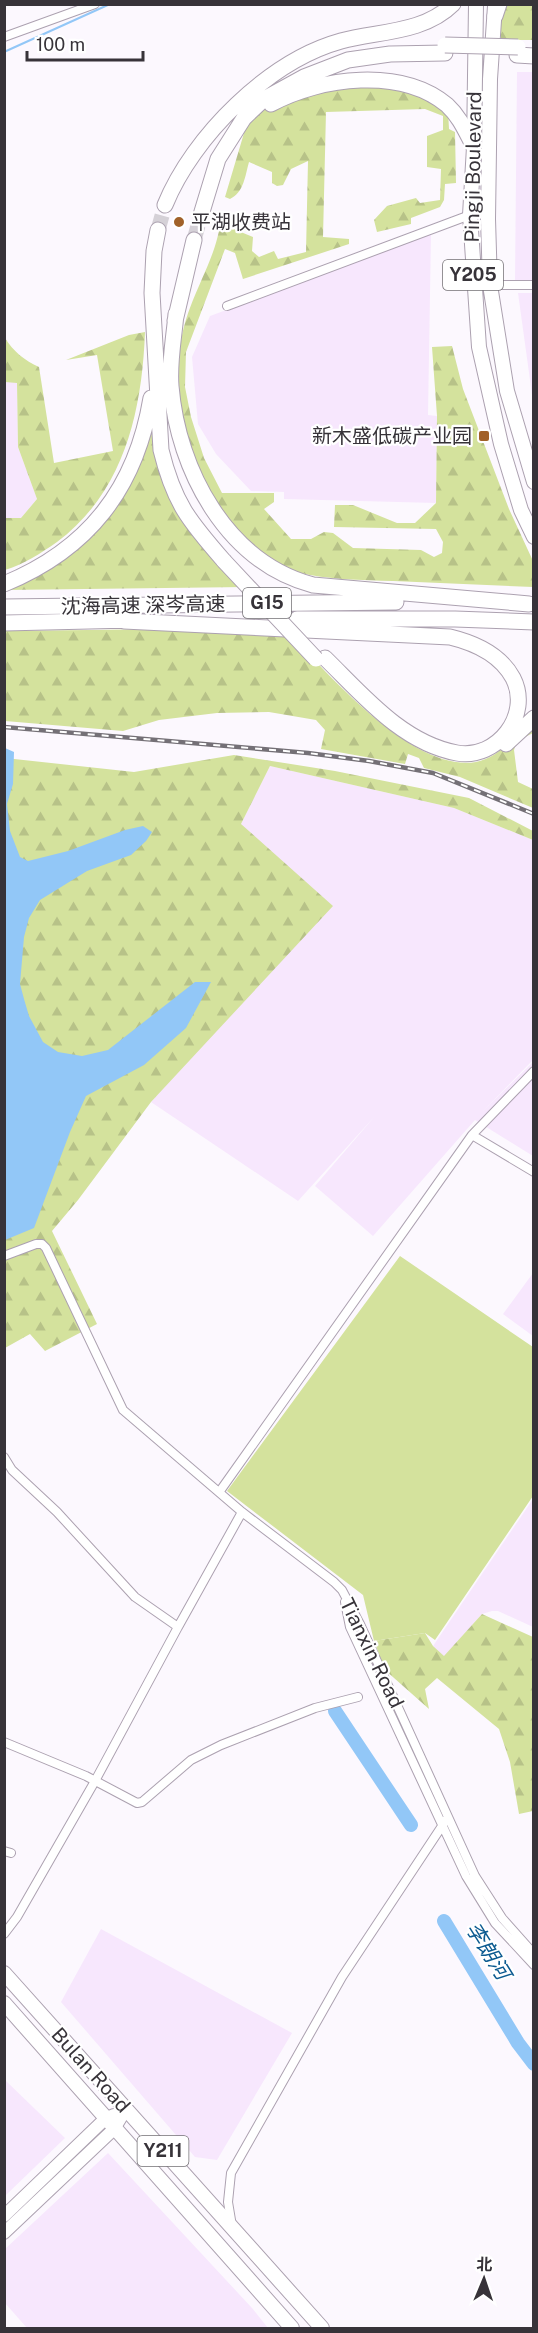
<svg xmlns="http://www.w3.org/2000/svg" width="538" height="2333" font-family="'Public Sans','Noto Sans SC',sans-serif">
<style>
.built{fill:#f7e7fd}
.grass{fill:#d4e29d}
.forest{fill:url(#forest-firs)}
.water{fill:#92c7f7}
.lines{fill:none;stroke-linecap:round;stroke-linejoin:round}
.stream{stroke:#92c7f7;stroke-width:2}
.river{stroke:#92c7f7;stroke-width:14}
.highway-tunnel{stroke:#d5d1d7;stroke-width:15;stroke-dasharray:15 8;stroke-linecap:butt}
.street-casing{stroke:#aca1b0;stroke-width:10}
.secondary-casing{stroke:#aca1b0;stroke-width:14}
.primary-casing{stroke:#aca1b0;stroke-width:16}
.highway-casing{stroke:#aca1b0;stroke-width:17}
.street{stroke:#fff;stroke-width:8}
.secondary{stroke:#fff;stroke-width:12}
.primary{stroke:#fff;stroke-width:14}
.highway{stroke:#fff;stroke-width:15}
.rail-casing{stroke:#747076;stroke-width:4.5}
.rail{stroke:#fff;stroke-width:2;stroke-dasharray:7;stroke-linecap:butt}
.highway-bridge-casing{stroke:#aca1b0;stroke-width:17;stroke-linecap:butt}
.highway-bridge{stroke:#fff;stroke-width:15}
.poi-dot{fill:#a16129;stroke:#fff;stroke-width:2}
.labels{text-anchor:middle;stroke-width:4.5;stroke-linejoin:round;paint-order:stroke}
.shield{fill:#fff;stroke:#737074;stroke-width:1.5}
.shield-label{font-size:18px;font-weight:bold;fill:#373339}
.street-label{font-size:20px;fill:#373339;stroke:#fff}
.poi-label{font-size:20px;fill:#373339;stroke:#fff;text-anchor:start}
.water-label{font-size:21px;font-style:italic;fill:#0b5a90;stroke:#fff}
</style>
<defs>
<pattern id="forest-firs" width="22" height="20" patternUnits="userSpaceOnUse" patternTransform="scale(1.5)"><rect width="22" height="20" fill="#d4e29d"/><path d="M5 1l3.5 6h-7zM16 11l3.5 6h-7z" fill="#b7c288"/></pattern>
</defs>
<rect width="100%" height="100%" fill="#fcf8fe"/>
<path class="built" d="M517,72H533V280H515Z
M431,234L428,415L437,416L436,503L284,499V492L251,491L216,454L198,424L192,357L210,316Z
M518,293H533V403L530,380Z
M5,382H17L18,447L37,499L21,518H5Z
M270,766L454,808L533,840V1060L483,1111L533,1062V1156L475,1120L373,1236L315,1186L375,1116L298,1201L151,1102L219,1027L241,824Z
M533,1273V1336L503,1314Z
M533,1499V1627L498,1611H492L482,1614L444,1657L433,1646Z
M101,1929L292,2033L217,2160L195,2157L61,2002Z
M5,2080L65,2138L5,2196H4Z
M108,2153L252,2308L268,2328H27L5,2303V2249Z"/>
<path class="grass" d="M400,1256L533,1347V1496L435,1640L425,1633L374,1641L363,1595L227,1491Z"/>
<path class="forest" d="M506,5H533V40H501V18Z
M388,79L448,111L449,129L455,132L456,183L445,184L444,200L440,207L411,218V224L377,232L374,220L387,206L416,198L420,203L440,200L441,169L427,167V136L443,130V116L425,109L326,112L323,237L349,239V244L243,279L235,253L225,249L186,352L185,387L191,417L204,458L222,493H274V502L264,509L291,539H311L324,532L333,533L353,548L421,550L434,557L442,553L443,542L436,529L334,527L335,505H353L397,523H415L436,503L437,416L432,347L452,346L463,389L509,509L533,561V587C487,585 440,583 393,581C361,580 328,580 297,572C281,568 268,557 255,546C198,500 173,422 180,350C183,314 201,285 213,252C218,239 220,225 223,212L227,213L231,218V228L253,237L252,251L259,257L274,251L278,259L306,252L308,161L291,169L283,185L277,186L272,183V172L249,162C245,176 244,192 230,199L225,197L247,123L271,101Z
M145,332C142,412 124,492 57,542C41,553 23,565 5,570V518H21L37,499L18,447L17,383L5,382V338C13,351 25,361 39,367L54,463L113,451L97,355L66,360L129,335Z
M150,428L163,481L246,587L5,590L72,551Z
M170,629L291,635C329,675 414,773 476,762C501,757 518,733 533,716V733L517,741L514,750L518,782L533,789V808L460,777L424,768L419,758L408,754L405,764L321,749L325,730L316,720L269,712L217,713L159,720L123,731L5,721L4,631Z
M234,755L335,771L469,798L533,831V840L454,808L270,766L241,824L333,906L151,1102L78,1200L52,1231L97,1324L45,1351L30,1334L5,1348V758L134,772Z
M482,1614L533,1637V1811L519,1814L510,1762L499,1729L437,1678L425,1689L429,1709L385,1670L374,1641L425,1633L433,1646L444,1656Z"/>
<path class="water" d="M5,748L14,752L13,784L7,804L10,831L20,857L28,861L68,851L125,830L143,826L152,832L146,841L131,855L87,871L40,900L29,918L24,937L20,984L24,999L29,1016L43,1042L58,1052L82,1056L108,1050L195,982H211L186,1028L144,1065L86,1096L70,1132L34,1228L5,1240Z"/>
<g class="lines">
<path class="stream" d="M4,52L110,4"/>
<path class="river" d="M335,1711L411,1825
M444,1921L518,2043L534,2064"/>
<path class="highway-tunnel" d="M158,230L165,205
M194,240L201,215"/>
<g class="street-casing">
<path id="street" d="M4,37L95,4
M490,285H534
M227,306L470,215
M472,1135L534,1172
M4,1256L36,1244H42L46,1248L123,1410L242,1512L334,1582L342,1590L360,1624L475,1876L502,1918L534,1954
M4,1457L12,1470L57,1512L135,1597L178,1627L95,1781L17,1917L4,1934
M220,1491L472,1135L534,1071
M345,1602L350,1627L466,1876L495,1923L534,1965
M178,1627L242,1512
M4,1742L86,1776L137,1803L142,1802L191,1760L221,1745L315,1708L358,1697
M4,1851L11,1853
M232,2226L228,2202L231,2173L342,1977L448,1817"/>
</g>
<g class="secondary-casing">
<path id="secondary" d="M4,2216L105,2119L114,2115
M4,2233L114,2129L126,2109"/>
</g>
<g class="primary-casing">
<path id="primary" d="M476,4L474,147L470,215L479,347L501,444L521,510L534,537
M495,6L490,79L488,219L490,285L507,391L534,482
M4,1973L322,2328
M4,2003L292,2328"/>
</g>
<g class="highway-casing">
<path id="highway" d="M495,16L499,4
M517,55L534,56
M271,104C321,77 401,67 447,105C460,117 466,132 474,147
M165,205C193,136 269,61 341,41C379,31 424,33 453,4
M201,215L218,159L244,118L264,99L304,77L348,60L390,54L445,53
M158,230L154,251L152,293L161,450C174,503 189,521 224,561
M176,314C174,338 169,362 171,386C178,471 227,562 313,585L529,604
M175,321L194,240
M4,584C89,549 136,488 151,398
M4,607L396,602
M297,619H455L534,622
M124,621L450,637C475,643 500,654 513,678C532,715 497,760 457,753C402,743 362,694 325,658
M4,623L132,620
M506,744L534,718"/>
</g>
<use href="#street" class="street"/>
<use href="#secondary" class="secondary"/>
<use href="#primary" class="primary"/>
<use href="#highway" class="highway"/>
<g class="rail-casing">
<path id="rail" d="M4,727L308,753L369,761L433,773L534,814"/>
</g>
<use href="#rail" class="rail"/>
<g class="highway-bridge-casing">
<path id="highway-bridge" d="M445,45L518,47
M224,561L316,659"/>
</g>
<use href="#highway-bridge" class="highway-bridge"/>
</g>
<g class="poi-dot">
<circle cx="179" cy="222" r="6"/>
<rect x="478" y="430" width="12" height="12" rx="3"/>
</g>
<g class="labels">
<g class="shield">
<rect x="443" y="260" width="60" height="30" rx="4.5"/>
<rect x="243" y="588" width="48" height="30" rx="4.5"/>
<rect x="137.5" y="2136" width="51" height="30" rx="4.5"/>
</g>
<g class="shield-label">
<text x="473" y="281">Y205</text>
<text x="267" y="609">G15</text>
<text x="163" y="2157">Y211</text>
</g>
<g class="street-label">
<text transform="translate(473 167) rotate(-89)" y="7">Pingji Boulevard</text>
<text transform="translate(143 605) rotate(-1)" y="7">沈海高速 深岑高速</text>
<text transform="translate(372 1653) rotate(64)" y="7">Tianxin Road</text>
<text transform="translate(91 2070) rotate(48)" y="7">Bulan Road</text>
</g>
<g class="poi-label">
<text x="191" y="229">平湖收费站</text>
<text x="472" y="443" text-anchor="end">新木盛低碳产业园</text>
</g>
<g class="water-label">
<text transform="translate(488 1951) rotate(58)" y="7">李朗河</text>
</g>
</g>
<rect width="538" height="2333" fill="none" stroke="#373339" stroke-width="12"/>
<g transform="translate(484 2279) rotate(2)" stroke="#ffffff" stroke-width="4.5" paint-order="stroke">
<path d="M0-4.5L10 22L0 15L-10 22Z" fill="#373339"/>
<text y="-9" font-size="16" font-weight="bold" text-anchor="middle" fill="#373339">北</text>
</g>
<path d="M27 51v9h116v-9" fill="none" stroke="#373339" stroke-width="3"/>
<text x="36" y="51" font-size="18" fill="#373339" stroke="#ffffff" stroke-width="4.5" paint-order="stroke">100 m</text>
</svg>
